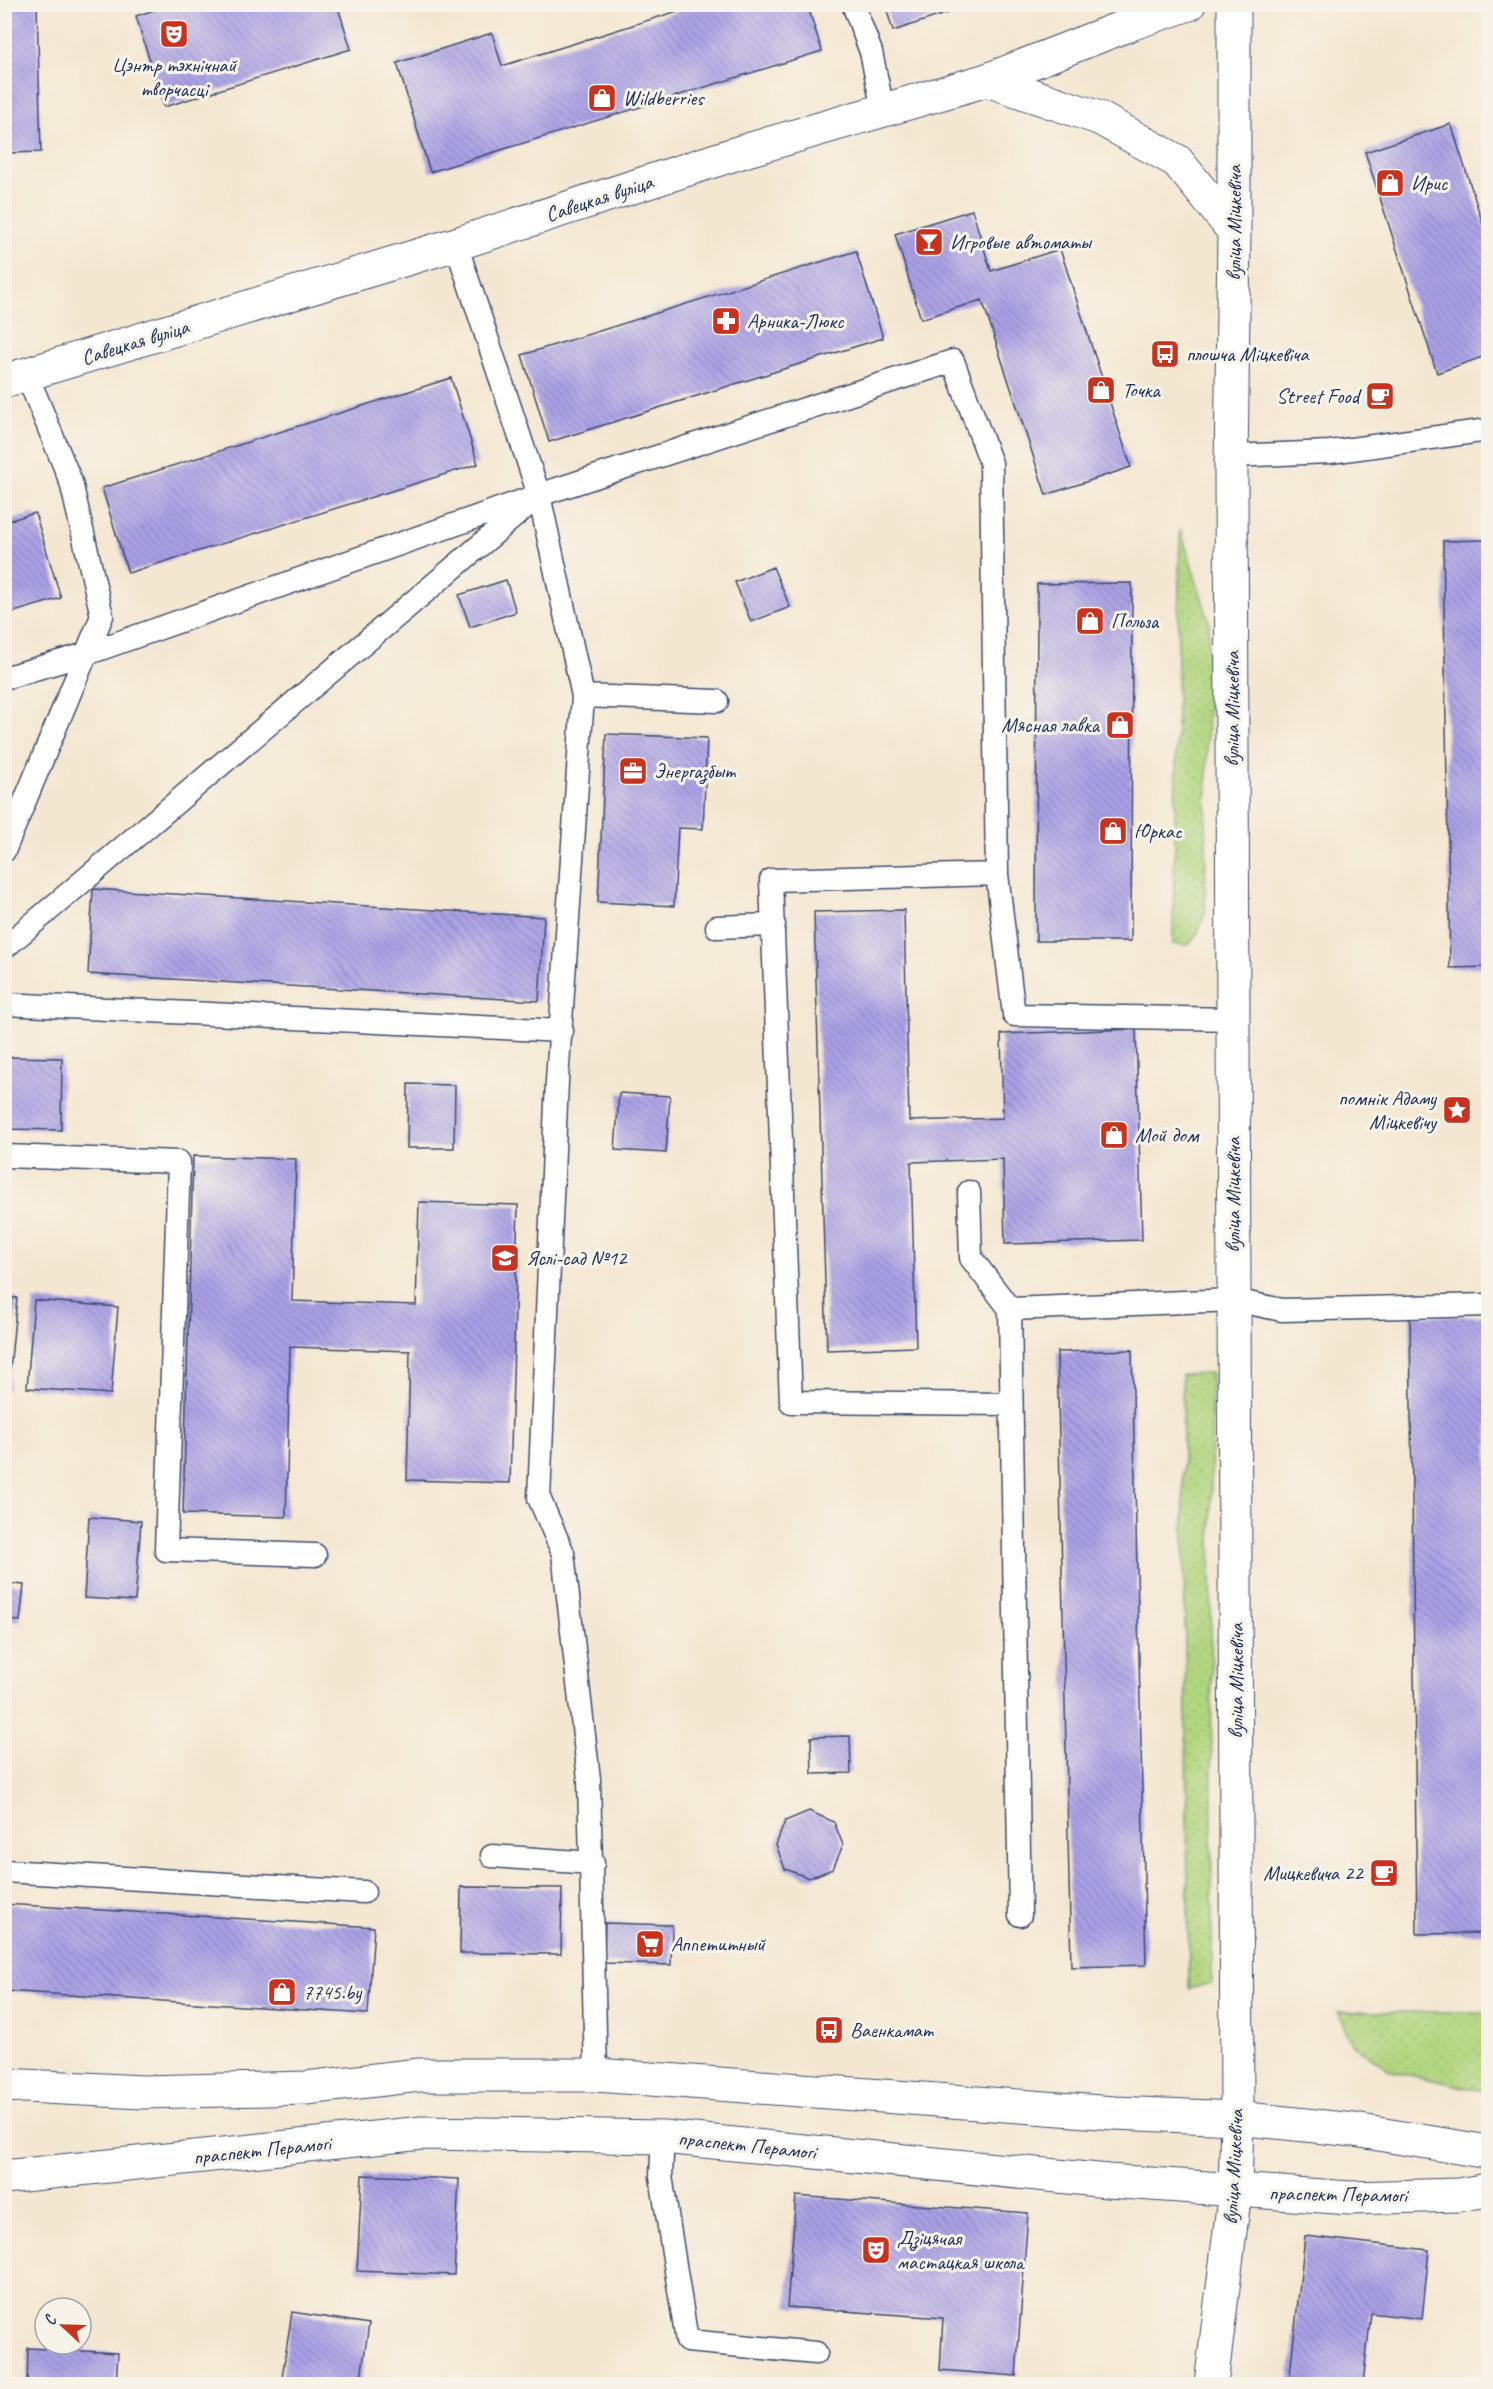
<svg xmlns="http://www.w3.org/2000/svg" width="1493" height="2389" font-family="Caveat,sans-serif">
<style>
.green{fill:url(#green-dots);stroke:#66826e;stroke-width:1.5}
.building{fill:url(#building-back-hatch)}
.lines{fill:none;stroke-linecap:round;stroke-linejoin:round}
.service-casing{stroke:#3c4b6f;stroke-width:25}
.secondary-casing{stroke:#3c4b6f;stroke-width:35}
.service{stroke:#fff;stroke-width:22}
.secondary{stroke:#fff;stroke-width:33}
.labels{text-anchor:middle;stroke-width:6;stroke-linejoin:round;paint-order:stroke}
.poi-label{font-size:21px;fill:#1b2f5e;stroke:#f7f3e8;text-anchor:start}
.street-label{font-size:21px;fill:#1b2f5e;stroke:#f7f3e8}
</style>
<defs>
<pattern id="green-dots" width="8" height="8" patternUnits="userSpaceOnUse" patternTransform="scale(1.5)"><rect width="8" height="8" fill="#b2d67f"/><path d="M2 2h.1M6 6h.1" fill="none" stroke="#98b870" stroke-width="1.8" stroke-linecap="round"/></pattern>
<pattern id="building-back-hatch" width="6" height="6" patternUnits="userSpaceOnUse" patternTransform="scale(1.5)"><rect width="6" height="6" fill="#aba0e6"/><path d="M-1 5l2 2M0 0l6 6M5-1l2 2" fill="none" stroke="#8a83be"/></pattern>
</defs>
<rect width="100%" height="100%" fill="#f7f3e8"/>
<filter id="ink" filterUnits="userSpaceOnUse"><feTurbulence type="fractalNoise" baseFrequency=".0167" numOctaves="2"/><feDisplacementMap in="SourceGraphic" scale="12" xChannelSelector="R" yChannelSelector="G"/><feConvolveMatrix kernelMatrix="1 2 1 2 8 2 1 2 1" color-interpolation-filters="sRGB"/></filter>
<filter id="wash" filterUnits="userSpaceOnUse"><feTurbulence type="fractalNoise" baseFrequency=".008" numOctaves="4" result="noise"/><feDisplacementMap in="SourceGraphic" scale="24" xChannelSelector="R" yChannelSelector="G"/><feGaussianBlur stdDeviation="1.35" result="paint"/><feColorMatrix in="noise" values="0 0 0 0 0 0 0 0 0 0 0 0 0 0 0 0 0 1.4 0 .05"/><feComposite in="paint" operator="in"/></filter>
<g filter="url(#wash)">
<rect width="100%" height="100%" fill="#f4e7d1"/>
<path class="green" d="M1180,528L1209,621L1205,912L1198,932L1189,945L1173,944Z
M1211,1373L1212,1983L1189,1989L1182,1374Z
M1338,2012H1488V2092L1391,2071L1352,2044Z"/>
<g id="blocks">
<path class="building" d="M5,4H37L41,152L5,153Z
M172,4H337L351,49L164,107L136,16Z
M700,4H807L822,51L430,172L397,63L492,33L502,66Z
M885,4H971L972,5L893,31Z
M1451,124L1488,240V355L1437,373L1365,152Z
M972,210L991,271L1060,249L1131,467L1046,495L982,300L921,319L895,234Z
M856,251L883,338L549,442L522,355Z
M451,378L478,464L128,573L102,488Z
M35,513L61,598L4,615V522Z
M1488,540V967L1450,968L1443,541Z
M773,567L790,607L751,622L735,582Z
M506,580L516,612L470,627L459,595Z
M1132,583L1131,941H1036L1037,584Z
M606,734L707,738L703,829L678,828L674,906L598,902Z
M93,889L544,917L539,1001L88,974Z
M904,910L909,1121L1003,1118L1001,1034L1136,1029L1142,1240L1005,1244L1003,1159L911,1162L916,1347L827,1350L814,912Z
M4,1057L62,1058L61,1130L4,1129Z
M408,1084L455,1085L454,1148H407Z
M619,1093L670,1096L666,1153L615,1150Z
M193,1156L296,1159L292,1301L416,1305L419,1202L518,1205L510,1483L407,1480L410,1351L290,1347L286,1517L183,1514Z
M4,1297L17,1298L8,1390L4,1389Z
M34,1300L118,1307L111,1394L27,1388Z
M1410,1316H1488V1933L1417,1934Z
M1132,1350L1146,1965L1071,1967L1057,1352Z
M89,1517L141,1521L135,1601L84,1598Z
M4,1583L24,1585L20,1621L4,1620Z
M850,1736L851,1773L812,1774L811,1737Z
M809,1811L834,1822L843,1845L833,1869L809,1878L785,1869L776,1845L785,1821Z
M461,1887L562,1888L561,1954L460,1953Z
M4,1904L374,1927L368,2014L4,1991Z
M605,1923L672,1925L671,1965L604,1963Z
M362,2175L459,2179L454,2275L357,2271Z
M796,2196L1028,2213L1016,2376L940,2370L943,2318L787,2307Z
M1305,2236L1429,2250L1422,2319L1371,2313L1363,2384H1289Z
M292,2312L369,2324L360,2384H281Z
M28,2348L118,2353L116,2384H27Z"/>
</g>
</g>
<g filter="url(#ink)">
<use href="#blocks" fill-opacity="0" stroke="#3c4b6f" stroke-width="1.5"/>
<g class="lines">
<g class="service-casing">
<path id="service" d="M853,4L871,52L883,110
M456,244L539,495L583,696L557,1081L539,1498L563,1553L589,1779L596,2075
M1231,456L1330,452L1488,430
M4,678L86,654L539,495L953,361L991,463L997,874L1014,1015L1234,1019
M583,696L717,701
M4,851L102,616L71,482L27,375
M997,874L771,880L791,1402L1011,1404
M717,927L774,925
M4,948L529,504
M4,1004L562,1031
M4,1156L179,1162L166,1550L315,1555
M969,1192L971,1258L1010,1309L1020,1915
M1010,1309L1234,1300L1282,1310L1488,1305
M492,1856L593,1863
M4,1871L364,1892
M663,2137L661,2176L687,2341L816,2353"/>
</g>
<g class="secondary-casing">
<path id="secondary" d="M987,80L1099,118L1177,161L1234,231
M4,381L456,244L744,151L987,80L1133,23L1189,4
M4,2085L143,2092L306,2088L419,2075H596L1114,2113L1237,2118L1354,2130L1488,2152
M4,2177L422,2133L663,2137L1108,2181L1350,2198L1458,2195L1488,2190
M1211,2384L1235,2191L1237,2118L1231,471L1234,231V4"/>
</g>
<use href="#service" class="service"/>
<use href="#secondary" class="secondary"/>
</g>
</g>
<defs>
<g id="theatre-square" transform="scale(1.5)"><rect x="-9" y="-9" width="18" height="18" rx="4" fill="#c8321e" stroke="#f7f3e8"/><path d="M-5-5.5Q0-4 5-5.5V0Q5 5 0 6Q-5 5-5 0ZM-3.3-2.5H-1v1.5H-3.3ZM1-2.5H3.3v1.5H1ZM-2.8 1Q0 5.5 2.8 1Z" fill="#fff"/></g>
<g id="shop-square" transform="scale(1.5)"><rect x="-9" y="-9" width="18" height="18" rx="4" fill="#c8321e" stroke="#f7f3e8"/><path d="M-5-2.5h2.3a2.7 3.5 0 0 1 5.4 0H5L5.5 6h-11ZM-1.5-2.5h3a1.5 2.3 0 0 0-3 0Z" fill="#fff"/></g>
<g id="bar-square" transform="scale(1.5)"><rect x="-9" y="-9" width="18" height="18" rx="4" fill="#c8321e" stroke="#f7f3e8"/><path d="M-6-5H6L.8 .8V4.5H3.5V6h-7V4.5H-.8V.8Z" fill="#fff"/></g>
<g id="pharmacy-square" transform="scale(1.5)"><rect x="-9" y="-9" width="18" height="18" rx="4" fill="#c8321e" stroke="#f7f3e8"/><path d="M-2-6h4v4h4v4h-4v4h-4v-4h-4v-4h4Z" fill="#fff"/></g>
<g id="bus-square" transform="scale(1.5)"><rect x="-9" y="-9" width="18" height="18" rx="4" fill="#c8321e" stroke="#f7f3e8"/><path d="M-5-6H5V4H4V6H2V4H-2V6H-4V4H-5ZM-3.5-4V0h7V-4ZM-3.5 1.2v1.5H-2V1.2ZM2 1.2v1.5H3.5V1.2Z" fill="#fff"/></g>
<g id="cafe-square" transform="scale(1.5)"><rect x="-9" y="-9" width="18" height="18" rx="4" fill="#c8321e" stroke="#f7f3e8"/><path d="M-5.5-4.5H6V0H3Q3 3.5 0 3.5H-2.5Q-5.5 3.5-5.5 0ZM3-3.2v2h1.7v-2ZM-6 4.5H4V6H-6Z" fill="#fff"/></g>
<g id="office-square" transform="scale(1.5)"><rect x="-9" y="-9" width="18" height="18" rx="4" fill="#c8321e" stroke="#f7f3e8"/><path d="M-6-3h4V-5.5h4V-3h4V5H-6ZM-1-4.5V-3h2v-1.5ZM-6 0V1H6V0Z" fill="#fff"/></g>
<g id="sight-square" transform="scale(1.5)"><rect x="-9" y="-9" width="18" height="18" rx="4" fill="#c8321e" stroke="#f7f3e8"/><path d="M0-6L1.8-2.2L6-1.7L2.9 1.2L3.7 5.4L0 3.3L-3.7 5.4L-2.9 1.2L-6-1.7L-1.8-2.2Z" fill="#fff"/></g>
<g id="school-square" transform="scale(1.5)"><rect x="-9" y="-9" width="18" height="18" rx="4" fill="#c8321e" stroke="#f7f3e8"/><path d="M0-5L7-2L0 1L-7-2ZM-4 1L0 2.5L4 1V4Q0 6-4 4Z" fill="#fff"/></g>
<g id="supermarket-square" transform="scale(1.5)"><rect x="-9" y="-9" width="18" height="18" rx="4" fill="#c8321e" stroke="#f7f3e8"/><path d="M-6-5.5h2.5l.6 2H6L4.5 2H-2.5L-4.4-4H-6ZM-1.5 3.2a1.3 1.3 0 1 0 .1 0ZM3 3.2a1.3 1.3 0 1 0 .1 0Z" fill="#fff"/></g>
</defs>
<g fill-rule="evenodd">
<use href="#theatre-square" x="174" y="34"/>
<use href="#shop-square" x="602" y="98"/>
<use href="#shop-square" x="1390" y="183"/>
<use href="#bar-square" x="929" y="242"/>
<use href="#pharmacy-square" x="726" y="321"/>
<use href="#bus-square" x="1165" y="354"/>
<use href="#shop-square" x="1101" y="390"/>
<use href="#cafe-square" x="1380" y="396"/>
<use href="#shop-square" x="1090" y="621"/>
<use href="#shop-square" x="1120" y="725"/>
<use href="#office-square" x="633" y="771"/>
<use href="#shop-square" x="1113" y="831"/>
<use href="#sight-square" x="1457" y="1110"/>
<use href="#shop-square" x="1114" y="1135"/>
<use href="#school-square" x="505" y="1258"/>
<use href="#cafe-square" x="1384" y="1873"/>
<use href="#supermarket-square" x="650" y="1944"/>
<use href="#shop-square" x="282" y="1992"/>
<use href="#bus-square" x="829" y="2030"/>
<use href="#theatre-square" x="876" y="2250"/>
</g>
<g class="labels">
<g class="poi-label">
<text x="174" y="72" text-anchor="middle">Цэнтр тэхнічнай<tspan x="174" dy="24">творчасці</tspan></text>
<text x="623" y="105">Wildberries</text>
<text x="1411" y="190">Ирис</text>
<text x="950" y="249">Игровые автоматы</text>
<text x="747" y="328">Арника-Люкс</text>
<text x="1186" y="361">плошча Міцкевіча</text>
<text x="1122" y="397">Точка</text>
<text x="1359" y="403" text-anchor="end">Street Food</text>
<text x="1111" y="628">Польза</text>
<text x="1099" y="732" text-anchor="end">Мясная лавка</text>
<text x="654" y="778">Энергазбыт</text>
<text x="1134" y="838">Юркас</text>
<text x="1436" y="1105" text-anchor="end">помнік Адаму<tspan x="1436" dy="24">Міцкевічу</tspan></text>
<text x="1135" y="1142">Мой дом</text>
<text x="526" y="1265">Яслі-сад №12</text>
<text x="1363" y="1880" text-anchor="end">Мицкевича 22</text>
<text x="671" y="1951">Аппетитный</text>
<text x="303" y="1999">7745.by</text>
<text x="850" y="2037">Ваенкамат</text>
<text x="897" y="2245">Дзіцячая<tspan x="897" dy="24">мастацкая школа</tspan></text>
</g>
<g class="street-label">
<text transform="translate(599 198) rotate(-18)" y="7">Савецкая вуліца</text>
<text transform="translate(1234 223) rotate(-90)" y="7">вуліца Міцкевіча</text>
<text transform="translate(135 342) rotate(-17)" y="7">Савецкая вуліца</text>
<text transform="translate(1232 709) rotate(-90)" y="7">вуліца Міцкевіча</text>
<text transform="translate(1233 1195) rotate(-90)" y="7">вуліца Міцкевіча</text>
<text transform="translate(1236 1681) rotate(-90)" y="7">вуліца Міцкевіча</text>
<text transform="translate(747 2145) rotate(6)" y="7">праспект Перамогі</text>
<text transform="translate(262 2150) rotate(-6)" y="7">праспект Перамогі</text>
<text transform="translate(1233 2167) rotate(-87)" y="7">вуліца Міцкевіча</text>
<text transform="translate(1338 2194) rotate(1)" y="7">праспект Перамогі</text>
</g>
</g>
<rect width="1493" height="2389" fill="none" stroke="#f7f3e8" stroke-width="24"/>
<g transform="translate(63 2326) rotate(292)"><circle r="28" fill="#f7f3e8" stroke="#9fa5b1" stroke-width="1.5"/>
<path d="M0-4.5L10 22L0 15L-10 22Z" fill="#c8321e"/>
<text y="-9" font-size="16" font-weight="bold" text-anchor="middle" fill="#1b2f5e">С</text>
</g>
</svg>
